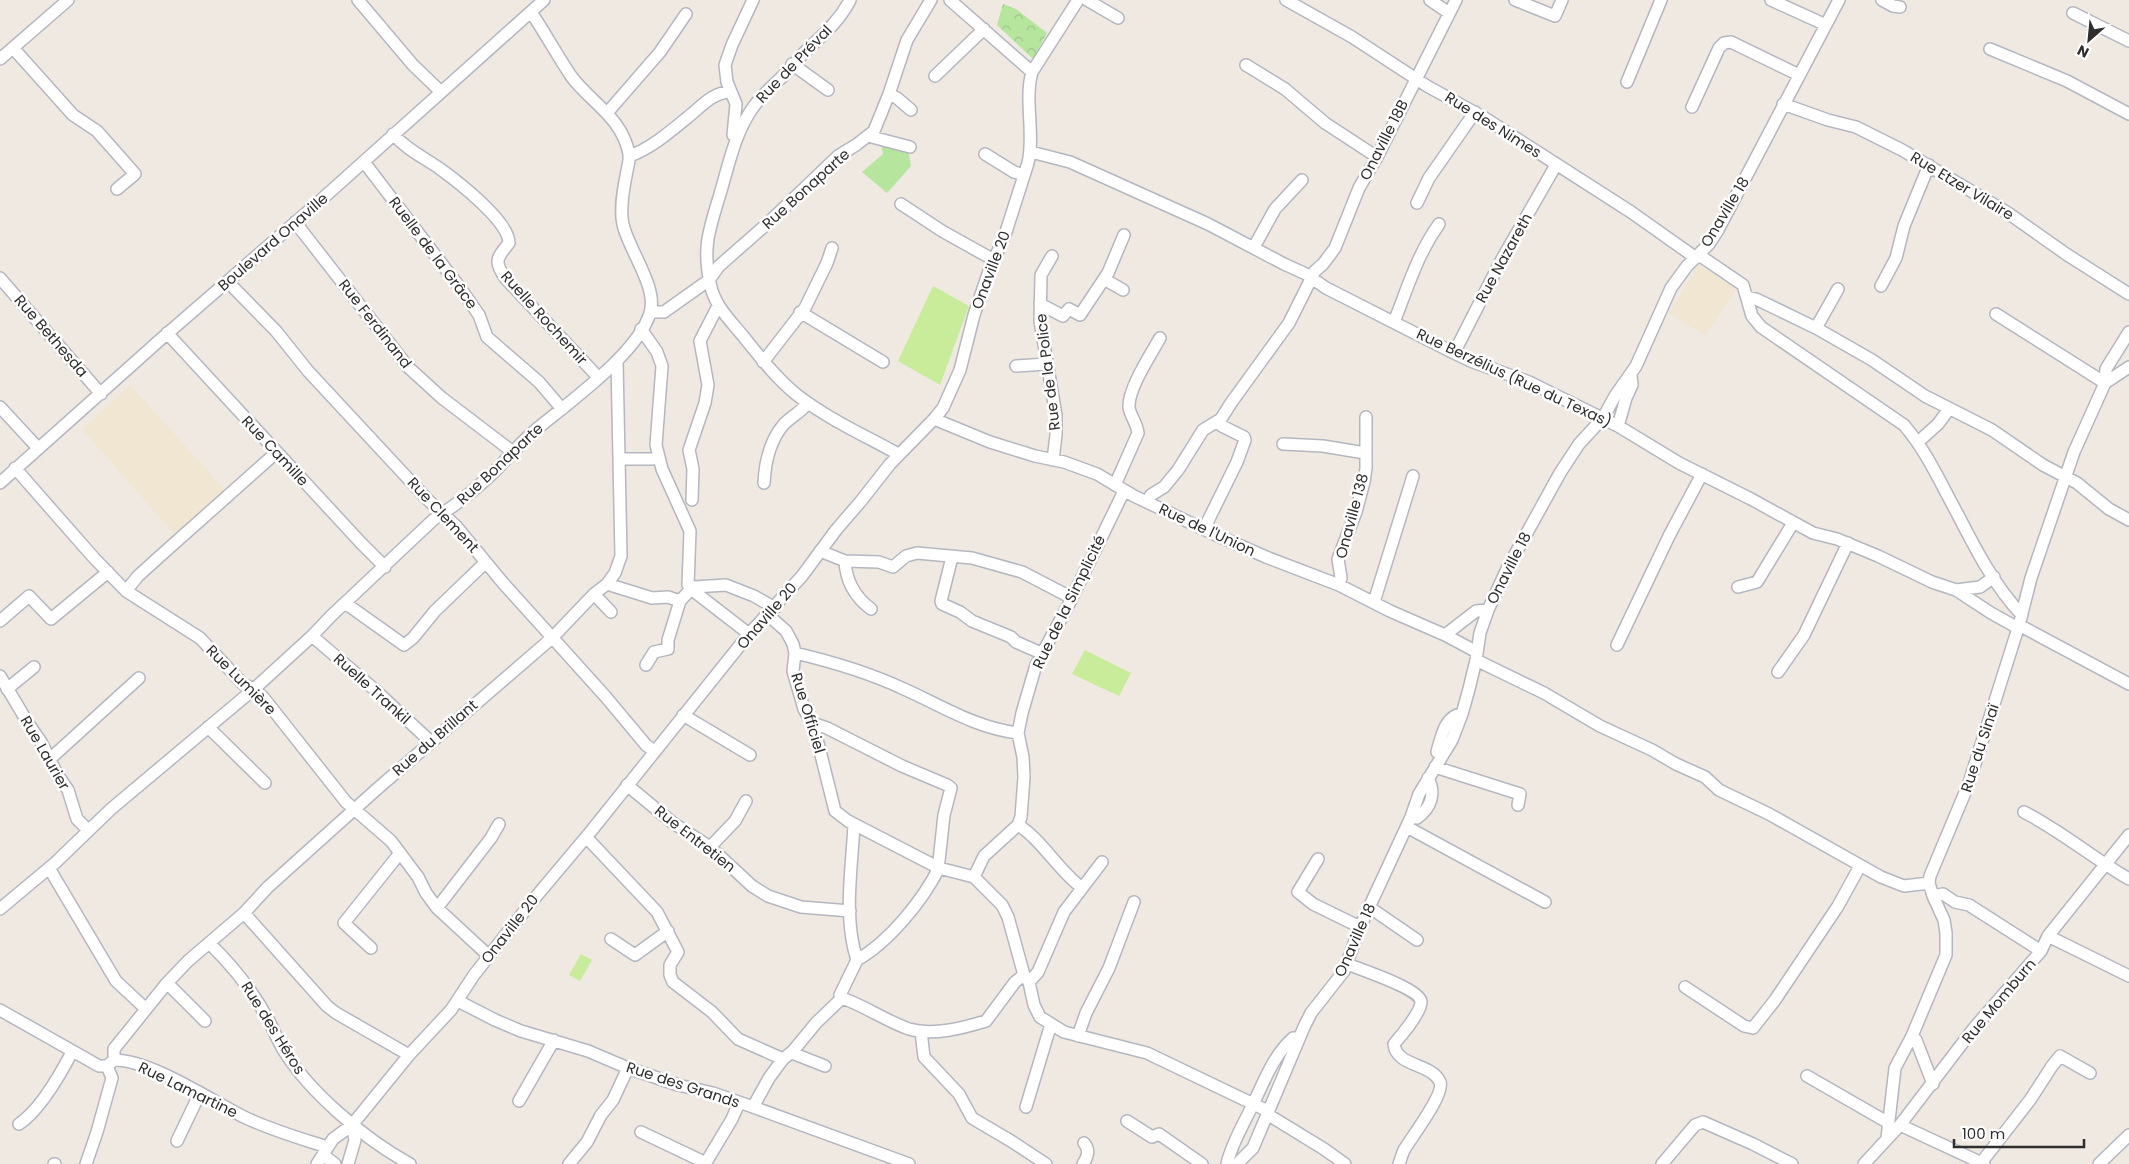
<svg xmlns="http://www.w3.org/2000/svg" width="2129" height="1164" font-family="Poppins,sans-serif">
<style>
.education{fill:#f0e6d1}
.grass{fill:#b6e59e}
.park{fill:url(#park-crowns)}
.pitch{fill:#c9ec9a}
.lines{fill:none;stroke-linecap:round;stroke-linejoin:round}
.minor-casing{stroke:#b4b7c1;stroke-width:14}
.minor{stroke:#fff;stroke-width:11}
.labels{text-anchor:middle;stroke-width:5;stroke-linejoin:round;paint-order:stroke}
.street-label{font-size:15px;fill:#2e2e2e;stroke:#fff}
</style>
<defs>
<pattern id="park-crowns" width="20" height="18" patternUnits="userSpaceOnUse" patternTransform="scale(1.25)"><rect width="20" height="18" fill="#b6e59e"/><path d="M2 6a3 3 0 1 1 6 0M12 15a3 3 0 1 1 6 0" fill="none" stroke="#9dc588"/></pattern>
</defs>
<rect width="100%" height="100%" fill="#efe9e1"/>
<path class="education" d="M1699,265L1736,289L1705,336L1669,313Z
M130,385L227,492L177,537L82,429Z"/>
<path class="grass" d="M881,144L908,150L911,166L887,193L862,172L883,154Z"/>
<path class="park" d="M1003,4L1016,9L1047,33L1033,59L997,25Z"/>
<path class="pitch" d="M933,286L969,306L940,385L898,361Z
M1085,650L1131,673L1119,696L1072,674Z
M581,954L592,960L580,981L569,975Z"/>
<g class="lines">
<g class="minor-casing">
<path id="minor" d="M358,0L413,65L440,91
M850,0C840,20 824,34 808,49C799,57 792,68 783,76C773,86 762,95 754,106C735,132 729,164 720,194C710,228 702,246 710,283C714,305 729,319 743,336C760,357 776,378 797,395C828,419 864,435 898,454
M950,0L1032,72
M1087,0L1118,18
M1286,0L1352,37L1427,86L1483,117L1631,212L1696,258
M1430,0L1449,13
M1515,0L1555,16L1562,0
M1771,0L1826,25
M1882,0L1893,6L1900,7
M2073,13L2129,41
M13,48L73,115L97,131L135,174L117,189
M1990,49L2067,81L2129,114
M0,59L68,0
M792,64L828,90
M1246,65L1285,89L1325,123L1377,157
M935,76L984,29
M1627,82L1661,0
M889,94L897,98L911,110
M1783,104L1828,120L1856,127L1902,150L2008,213L2066,254L2129,294
M1692,107L1719,48L1724,43L1731,42L1799,75
M607,113L660,52L686,14
M393,134C406,149 423,157 439,168C457,181 509,221 509,243C497,258 493,261 506,279L598,377
M733,135L736,104L727,82L725,65L732,45L753,0
M868,136L910,147
M1031,152L1070,162L1208,224L1284,264L1306,274L1326,288L1454,353L1473,362L1529,382L1618,426L1679,463L1751,499L1813,533L1837,539L1878,556L1932,582L1956,590L1991,613L2018,628
M985,154L1014,172L1024,175
M629,156C650,149 671,131 688,117C701,107 712,92 731,92
M364,162L458,285L479,315L487,337L539,382L562,409
M1417,203L1429,178L1475,112
M901,204L942,231L994,260
M295,222L408,367L442,398L513,452
M1254,247L1275,209L1302,180
M1699,255L1743,285L1752,316L1761,327L1904,425C1927,452 1940,482 1957,513C1975,548 1995,587 2022,615
M1052,256L1041,275L1040,321L1056,415V435L1053,460
M0,278L101,394
M1104,279L1123,290
M228,282L276,331L308,371L427,499L456,526L503,583L605,696L646,745L654,751
M1881,286L1896,258L1904,226L1929,165
M1747,297L1756,299L1816,328L1872,360L1925,396L1992,430L2043,465L2077,483L2109,509L2129,520
M1040,304L1063,316L1069,309L1080,315L1108,273L1124,235
M651,312H664L709,280L719,266L768,223L838,156L856,145L874,131L889,94L907,40L931,0
M800,312L883,362
M1996,314L2105,383L2106,369L2129,332
M1394,322C1408,287 1417,255 1439,224
M1816,328L1838,289
M641,329L657,352L662,366L656,445L662,469L690,531L688,585L691,589L694,587L726,585L754,596L775,608
M167,333L361,543L385,567
M1454,353L1502,259L1556,165
M763,362L805,308L827,263L832,248
M1016,366L1047,364
M0,407L38,448
M934,419L990,442L1035,456L1064,462L1097,474L1134,496L1218,536L1266,557L1339,585L1390,611L1445,635L1477,652
M1618,426L1626,398L1632,385L1631,375
M1918,442L1938,424L1949,409
M1283,444L1323,446L1365,453
M619,459H652L658,458
M15,468L94,558L126,591L200,638L243,684L254,689L263,697L346,802L391,841L418,877L426,893L437,908L489,956
M0,483L161,339L312,208L544,0
M764,483C765,463 770,440 784,424C792,416 801,412 808,403
M1115,485L1138,433C1137,423 1130,416 1129,407C1128,389 1151,354 1160,338
M692,500L693,469L689,450L705,403L708,385L700,341L718,306
M1147,501L1151,495L1164,487L1178,470L1203,430L1221,419L1231,403L1289,323L1315,271L1323,264L1335,248L1359,188L1377,157L1456,0
M1204,529L1237,462L1245,440L1244,437L1222,426L1218,422
M820,551L845,561L879,562L893,567L906,556L917,553L972,558L1022,572L1072,598
M952,557L941,601L942,604L960,612L972,621L1011,637L1016,642L1041,653
M845,561C846,582 855,597 871,609
M607,584L652,598L668,597L680,601L691,589L749,634
M1339,585L1341,578L1338,559L1356,512L1364,482L1366,468V417
M1738,587L1757,582L1793,523
M1956,590L1980,587L1994,577
M126,591L138,576L159,557L277,452
M594,594L611,612
M1374,602L1413,476
M345,603L404,645L413,638L435,611L486,562
M0,621L29,596L51,619L108,572
M2019,625L2129,684
M1445,635L1476,611L1488,610
M312,636L374,689L431,742
M1617,645L1669,536L1702,474
M795,653C829,661 872,674 904,689C942,706 976,728 1018,733
M1476,660L1544,693L1600,726L1652,750L1676,764L1705,777L1719,790L1769,814L1881,877L1904,886L1929,883
M646,665L654,652L668,649V640L680,601
M1778,672L1804,635L1848,543
M0,676L28,723L41,742L57,774L68,790L77,819L88,830
M7,689L34,667
M683,715L750,755
M208,727L265,783
M814,727L818,725L827,728L902,766L947,785L951,788L944,815L939,861L936,866
M1437,752C1441,738 1445,715 1462,714
M51,758L139,678
M1435,767L1520,794L1518,805
M627,785L673,823L710,847L752,886L768,896L801,907L850,911
M2024,812C2061,831 2093,858 2129,879
M1411,817L1417,818C1431,808 1436,794 1428,778
M1018,825C1041,839 1059,871 1081,887
M1407,827L1545,902
M586,837L657,912L678,952L670,965V975L673,982L712,1012L738,1039L783,1059
M710,847L735,821L746,801
M1318,859L1298,892L1313,904L1360,927
M49,868L116,981L146,1009
M974,877L984,856L1018,825L1021,817L1024,777L1023,757L1018,733L1022,713L1036,665L1069,604L1124,491
M1933,896L1943,894L1955,902L1969,905L2041,951
M1369,907L1417,940
M437,908L491,838L499,824
M0,909L55,863L111,809L254,689L312,636L331,616L433,520C456,505 479,487 498,468C509,456 520,444 532,433C565,405 638,354 650,313C658,289 631,253 624,228C619,213 623,191 626,176C627,169 630,161 629,154C622,117 590,102 571,76C557,55 545,33 531,12
M244,913L327,1006L336,1013L409,1055
M2048,936L2129,976
M611,939L635,955L668,931
M209,943C233,966 253,991 269,1021C274,1031 278,1041 284,1051C311,1094 366,1140 410,1164
M371,948L344,923L400,853
M857,960C889,942 923,900 939,868
M1347,964C1359,969 1421,989 1421,1002C1421,1012 1401,1036 1394,1044C1396,1067 1432,1063 1440,1082C1445,1094 1411,1138 1404,1150C1402,1154 1401,1159 1399,1164
M1024,975L1029,982L1034,1005L1040,1017L1064,1032L1147,1053L1268,1111
M1029,982L1038,972L1064,912L1102,862
M167,983L205,1021
M1685,987L1744,1026L1753,1028L1775,1000L1838,906L1860,866
M842,998L840,995L857,960C843,917 852,868 854,824
M458,1001L495,1020L521,1031L588,1051L628,1068L678,1085L713,1093L753,1107L909,1164
M0,1010L99,1066H107L114,1060C151,1060 210,1100 244,1117C271,1130 299,1138 327,1147
M921,1031L924,1057L959,1094L972,1118L1011,1141L1046,1164
M1078,1036L1086,1013L1109,968L1134,902
M1912,1036L1916,1040L1933,1084
M793,1051L797,1055L825,1066
M114,1060V1049L167,983L188,961L244,913L268,887L377,789L552,638L594,594L607,584L615,573L621,556L617,361
M1807,1076L1887,1122
M519,1101L554,1040
M753,1107L769,1078L783,1059L793,1051L816,1023L842,998C865,1006 886,1021 909,1029C933,1036 963,1028 986,1021L1015,982L1024,975L1008,917L1002,905L974,877L939,868L848,821L835,811L814,727L804,709L795,678L793,671L795,653L793,644L786,631L768,615
M1026,1107L1051,1024
M1267,1114L1324,1149L1345,1164
M1127,1121L1152,1137L1159,1134L1202,1164
M19,1124C40,1110 60,1075 72,1052
M1900,1125L1984,1164
M641,1132L706,1163
M1887,1138L1895,1068L1912,1036L1946,955V933L1944,920L1933,896L1929,883L1930,876L1969,783L2019,625L2031,578L2074,452L2105,383L2129,367
M177,1141L200,1093
M323,1155L335,1164
M1981,1163L2030,1100L2052,1066L2060,1056L2090,1073
M54,1164H55
M86,1164L97,1132L112,1078L107,1066
M317,1164L333,1139L352,1125L409,1055L451,1010L474,975L534,899L592,830L749,634L802,576L836,530L861,501L890,464L934,419L943,408L960,370L974,315L989,271L1005,235L1028,163C1035,134 1024,100 1032,72L1078,0
M348,1164L355,1140L352,1125
M569,1164L587,1142L601,1115L613,1100L628,1068
M705,1164L732,1119L739,1103
M1083,1164C1088,1156 1090,1150 1084,1143
M1227,1164C1232,1142 1244,1124 1253,1104C1265,1080 1273,1056 1293,1038H1298
M1237,1164L1253,1148L1304,1027L1311,1013L1344,971L1360,927L1411,817L1419,794L1452,740L1462,714L1469,689L1476,660L1480,633L1488,610L1507,569L1560,473L1579,444L1603,418L1615,396L1636,366L1671,288L1687,266L1709,244L1718,230L1839,0
M1662,1164L1695,1125L1703,1122L1753,1144L1792,1164
M1864,1164L1900,1125L1974,1028L2041,951L2048,936L2129,835
M2099,1164L2129,1135"/>
</g>
<use href="#minor" class="minor"/>
</g>
<g class="labels">
<g class="street-label">
<text transform="translate(794 64) rotate(-46)" y="5">Rue de Préval</text>
<text transform="translate(1493 125) rotate(32)" y="5">Rue des Nimes</text>
<text transform="translate(1384 140) rotate(-63)" y="5">Onaville 18B</text>
<text transform="translate(1962 186) rotate(31)" y="5">Rue Etzer Vilaire</text>
<text transform="translate(806 189) rotate(-42)" y="5">Rue Bonaparte</text>
<text transform="translate(1725 212) rotate(-59)" y="5">Onaville 18</text>
<text transform="translate(273 242) rotate(-41)" y="5">Boulevard Onaville</text>
<text transform="translate(433 253) rotate(53)" y="5">Ruelle de la Grâce</text>
<text transform="translate(1504 258) rotate(-61)" y="5">Rue Nazareth</text>
<text transform="translate(991 270) rotate(-69)" y="5">Onaville 20</text>
<text transform="translate(544 318) rotate(48)" y="5">Ruelle Rochemir</text>
<text transform="translate(375 324) rotate(52)" y="5">Rue Ferdinand</text>
<text transform="translate(51 336) rotate(49)" y="5">Rue Bethesda</text>
<text transform="translate(1048 372) rotate(-97)" y="5">Rue de la Police</text>
<text transform="translate(1514 378) rotate(25)" y="5">Rue Berzélius (Rue du Texas)</text>
<text transform="translate(275 451) rotate(47)" y="5">Rue Camille</text>
<text transform="translate(500 464) rotate(-43)" y="5">Rue Bonaparte</text>
<text transform="translate(443 515) rotate(47)" y="5">Rue Clement</text>
<text transform="translate(1352 516) rotate(-75)" y="5">Onaville 138</text>
<text transform="translate(1207 530) rotate(25)" y="5">Rue de l'Union</text>
<text transform="translate(1509 568) rotate(-63)" y="5">Onaville 18</text>
<text transform="translate(1069 602) rotate(-64)" y="5">Rue de la Simplicité</text>
<text transform="translate(767 616) rotate(-49)" y="5">Onaville 20</text>
<text transform="translate(241 680) rotate(45)" y="5">Rue Lumière</text>
<text transform="translate(372 689) rotate(42)" y="5">Ruelle Trankil</text>
<text transform="translate(808 713) rotate(73)" y="5">Rue Officiel</text>
<text transform="translate(435 738) rotate(-41)" y="5">Rue du Brillant</text>
<text transform="translate(1980 748) rotate(-72)" y="5">Rue du Sinaï</text>
<text transform="translate(45 753) rotate(60)" y="5">Rue Laurier</text>
<text transform="translate(695 839) rotate(38)" y="5">Rue Entretien</text>
<text transform="translate(510 929) rotate(-52)" y="5">Onaville 20</text>
<text transform="translate(1355 940) rotate(-66)" y="5">Onaville 18</text>
<text transform="translate(1999 1001) rotate(-50)" y="5">Rue Momburn</text>
<text transform="translate(273 1028) rotate(58)" y="5">Rue des Héros</text>
<text transform="translate(683 1085) rotate(18)" y="5">Rue des Grands</text>
<text transform="translate(188 1090) rotate(26)" y="5">Rue Lamartine</text>
</g>
</g>
<g transform="translate(2089 40) rotate(207)" stroke="#ffffff" stroke-width="4" paint-order="stroke">
<path d="M0-4L9 19L0 12L-9 19Z" fill="#2e2e2e"/>
<text y="-8" font-size="14" font-weight="bold" text-anchor="middle" fill="#2e2e2e">N</text>
</g>
<path d="M1954 1139v8h130v-8" fill="none" stroke="#2e2e2e" stroke-width="2.5"/>
<text x="1962" y="1139" font-size="15" fill="#2e2e2e" stroke="#ffffff" stroke-width="4" paint-order="stroke">100 m</text>
</svg>
